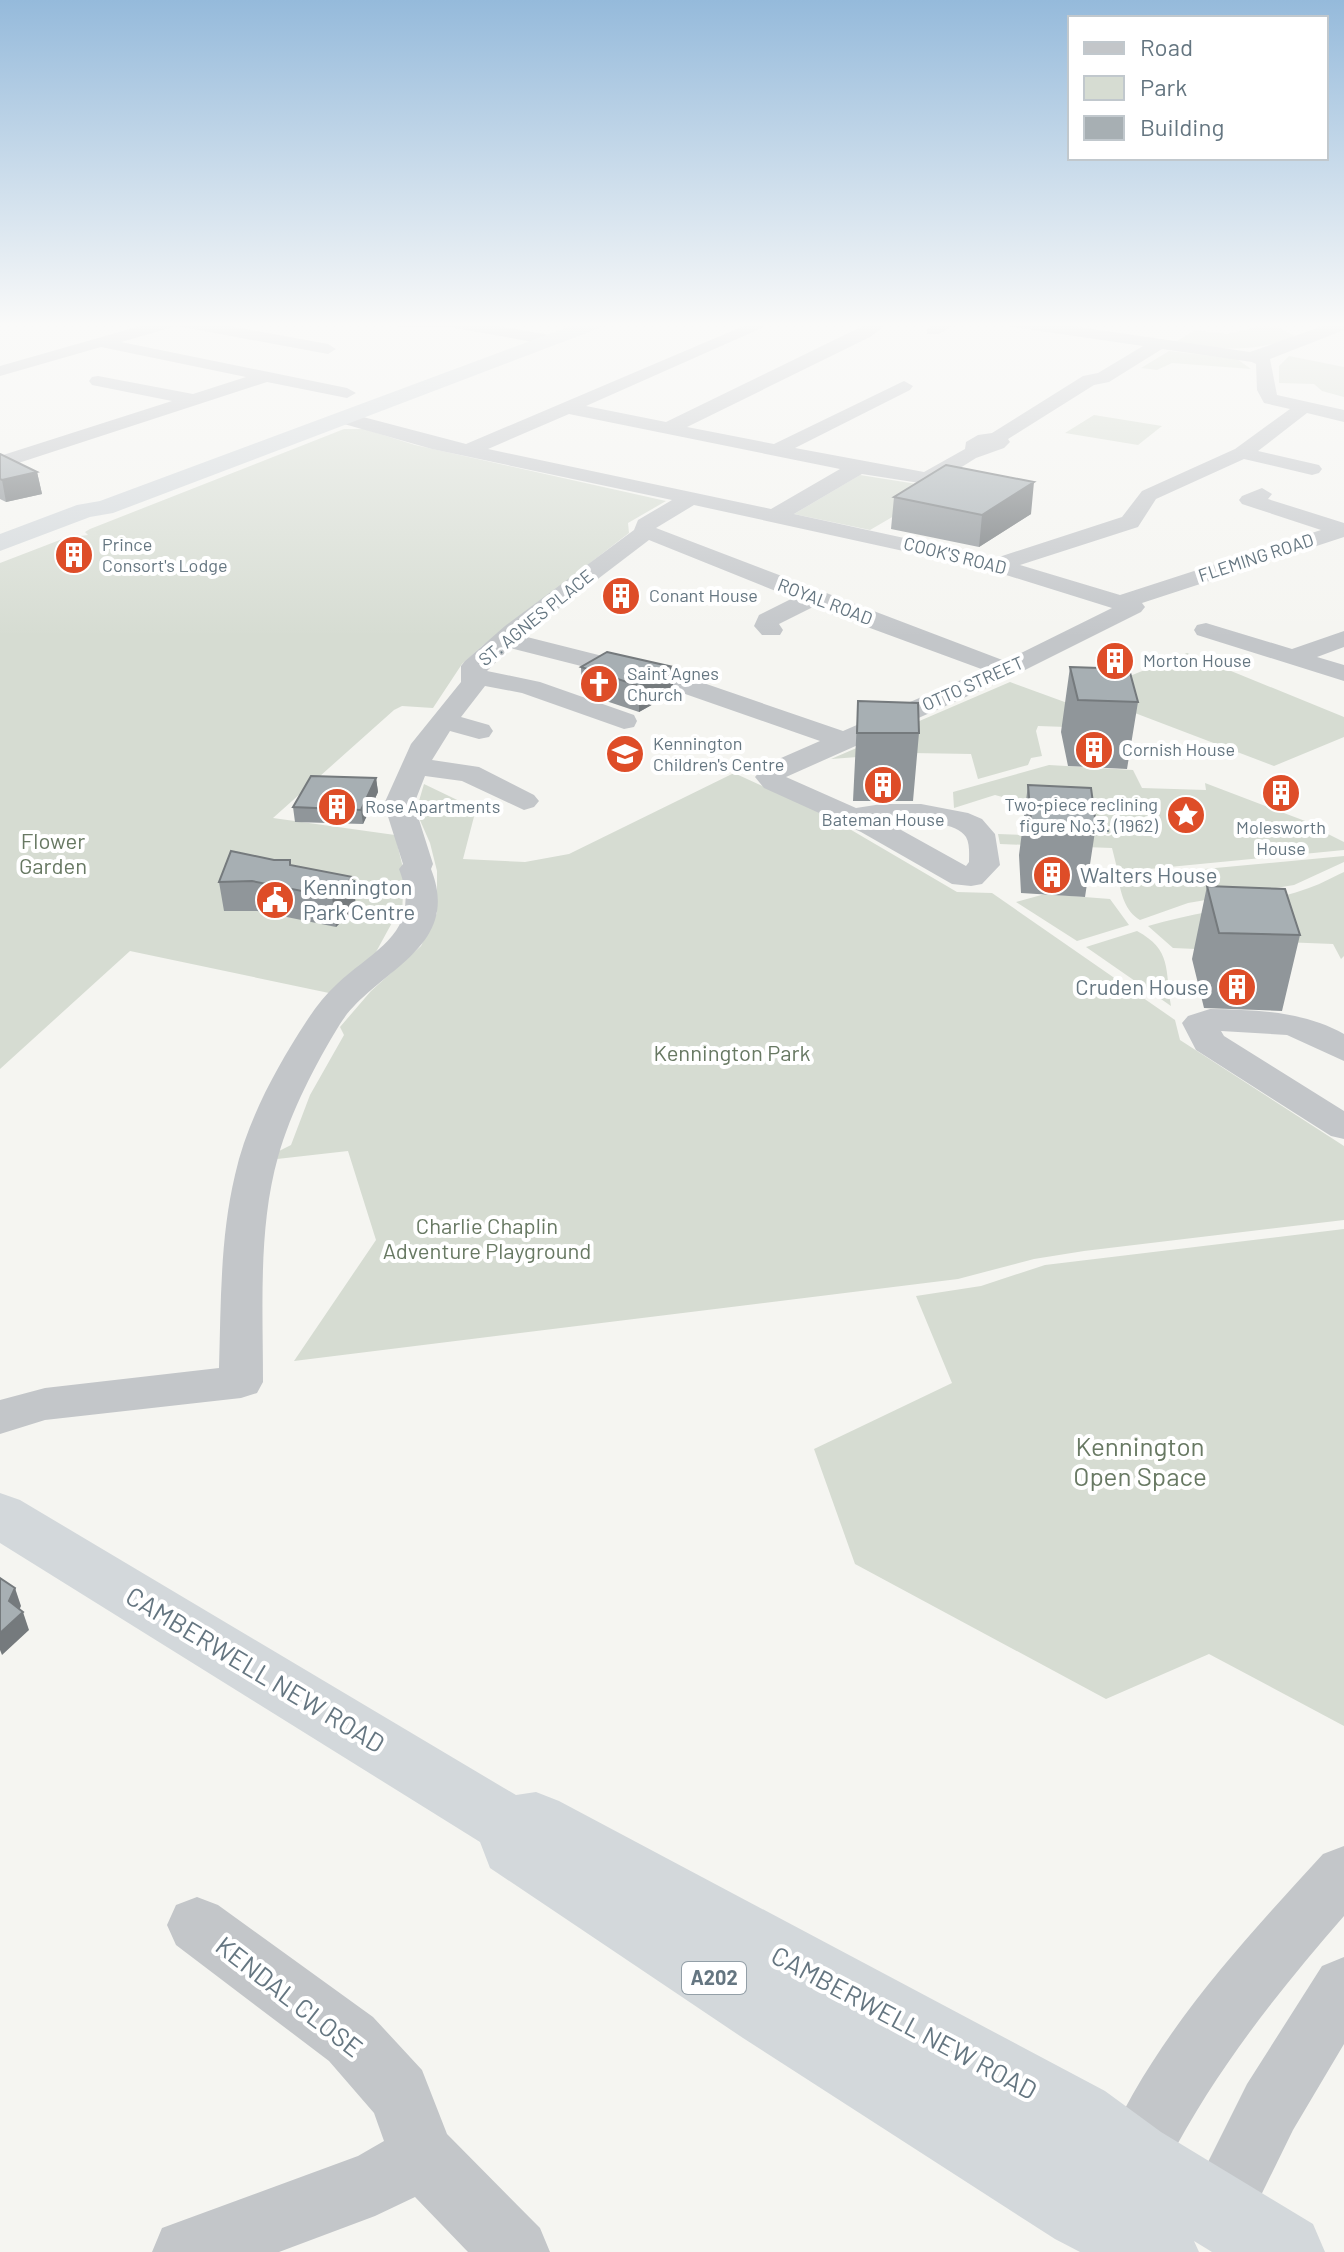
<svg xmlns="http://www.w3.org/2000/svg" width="1344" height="2252" font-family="Barlow,sans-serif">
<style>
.green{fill:#d6dcd2}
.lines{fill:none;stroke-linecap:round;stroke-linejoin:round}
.minor{fill:#c3c6c9;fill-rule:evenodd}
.highway{fill:#d3d8db;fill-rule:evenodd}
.wall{fill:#90969a}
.shaded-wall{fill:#757a7d}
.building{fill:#a7afb3;stroke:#757a7d;stroke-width:2}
.labels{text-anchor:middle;stroke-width:8;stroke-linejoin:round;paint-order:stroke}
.far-poi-label{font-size:18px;fill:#657681;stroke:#fff;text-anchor:start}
.far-street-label{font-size:18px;fill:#657681;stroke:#fff}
.shield{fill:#fff;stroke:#939fa7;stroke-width:2}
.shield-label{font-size:20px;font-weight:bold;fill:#657681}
.park-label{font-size:22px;fill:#687963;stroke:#fff}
.poi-label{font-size:22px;fill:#657681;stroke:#fff;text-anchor:start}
.near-park-label{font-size:26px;fill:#687963;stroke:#fff}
.near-street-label{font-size:26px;fill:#657681;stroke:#fff}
</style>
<rect width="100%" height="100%" fill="#f5f5f1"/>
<path class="green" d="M1271,324L1295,336C1257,354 1213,349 1174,343L1195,330L1227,334Z
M1169,351L1237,359L1251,369L1172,363L1157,370L1141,368Z
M1289,356L1344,367V397L1322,391L1314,384L1279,383V366Z
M1094,415L1162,426L1138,445L1065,433Z
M344,429H364L415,445L666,501L628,523L629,533L482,646L462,664L433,708L402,706L394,710L273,818L395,835L404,872L402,914L394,919L370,963L329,993L130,951L0,1069V563L65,538L88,535L85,532L90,529Z
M860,475L942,488L870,530L794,514Z
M1187,653L1344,717V737L1274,766L1085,694Z
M1010,682L1125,724L1124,729L1038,726L1036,731L1042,756L1031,758L1028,765L978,779L971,754L911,753L831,759Z
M1049,765L1133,770L1142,788L1206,790L1205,783L1329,830L1326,833L1344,842V850L1118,872L1112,848L1000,844L998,834L1047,836L1062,813L995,795L954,808L953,792Z
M734,773L824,814L957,892L992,893L1175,1020L1180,1040L1344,1146V1220L1084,1251L1034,1259L958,1279L294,1361L376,1240L348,1151L277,1159L279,1151L291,1145L310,1095L344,1035L340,1027L371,991L421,946L437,913V871L430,843L416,811L424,784L476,809L463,859L525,862L569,854Z
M1344,856V862L1294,885L1188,903L1140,920C1125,911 1121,894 1118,877Z
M1344,872V956L1341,959L1333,944L1261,941L1264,952L1173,948L1148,926C1200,910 1253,907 1303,890C1317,886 1331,878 1344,872Z
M1045,894L1110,899L1129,925L1077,941L1016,902Z
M1137,931C1172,950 1165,969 1171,1006L1086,947Z
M1344,1229V1726L1209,1654L1106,1699L855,1564L814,1449L952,1383L916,1296L981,1286L1045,1265Z"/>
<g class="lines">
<path class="minor" d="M154,322H208L328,344L336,349L328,354L177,326L121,342L347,388L356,393L347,398L267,382L0,469V456L172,401L92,385L89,381L92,377L98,376L193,394L246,377L101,347L0,376V366Z
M392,322H477L550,335L558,340L550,345L449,327H400Z
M753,322H775L586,406L666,422L871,322H890L870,337L687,427L774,444L904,381L913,386L910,390L795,448L924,472L965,449L966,442L978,435L992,433L1083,376L1098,373L1143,346L1012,327L1004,322H1045L1250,352L1334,322H1344V330L1270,359L1277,395L1344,410V422L1307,413L1258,451L1319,465L1322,469L1319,473L1312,475L1244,459L1156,499L1138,527L1020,565L1120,595L1321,530L1242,504L1239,500L1242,496L1262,488L1272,494L1268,499L1344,523V537L1142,603L1145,607L1141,612L1015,675L786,777L856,808L882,804H921L968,813L982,819L995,834L1000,865L982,884L971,886L952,884L861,832L764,788L755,777L765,765L820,741L668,688L510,648L487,671L540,682L634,715L637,721L634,727L624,729L522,693L485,686L461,717L489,725L493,731L489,737L479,739L450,731L432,760L479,767L534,795L539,801L534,807L524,810L462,781L425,776L414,804L433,864L431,869C463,950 374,970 340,1024C315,1065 291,1111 278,1157C258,1228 263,1308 263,1382L257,1393L241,1398L45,1420L0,1434V1400L45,1388L219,1368C221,1304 220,1238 235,1175C247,1121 276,1068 306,1022C315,1008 325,995 337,984C376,948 423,932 399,869L403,864L384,804L411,744L461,682V666L465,661L505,626L634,530L638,520L672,500L432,449L337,422L335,418L344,412L466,444ZM1162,349L1252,362L1256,364L1257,390L1264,403L1290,409L1235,449L1142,491L1122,517L996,558L794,514L862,474L926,484L941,480L976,458L1004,448L1010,442L1008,439L1094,385L1109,382ZM569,414L840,469L771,509L488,449ZM694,505L990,570L1112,608L1005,661L656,528ZM649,540L793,598L759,615L754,626L762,635H780L783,630L779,624L813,607L984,670L843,731L686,677L523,636ZM885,821C904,820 954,819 966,837C970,844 969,855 969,862L966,866Z
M938,322H959L939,334H927V328Z
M1206,623L1292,649L1344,631V647L1317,657L1344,665V681L1197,635L1194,630L1197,625Z
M1210,1009C1256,1010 1303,1011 1344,1034V1061L1287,1035L1221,1031L1224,1036L1344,1111V1139L1331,1136L1196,1050L1182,1023L1188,1016Z
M1344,1846V1916C1277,1993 1215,2071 1168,2162L1170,2171L1160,2194L1137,2204L1114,2194L1101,2159C1150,2041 1238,1947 1323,1854Z
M197,1897L218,1905L373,2017L422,2070L447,2134L540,2228L550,2252H468L415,2197L375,2216L279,2252H152L162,2228L358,2156L384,2141L374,2113L329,2061L176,1945L167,1925L176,1905Z
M1344,1957V2044L1293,2130L1242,2234L1218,2244L1194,2234L1184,2210L1247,2084L1322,1966Z"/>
<path class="highway" d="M581,322H607L605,326L113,513L90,517L0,551V534L77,505L100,501Z
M0,1493L20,1500L504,1788L516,1795L536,1792L559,1801L1105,2091L1161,2132L1313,2224L1325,2252H1212L1194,2241L1199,2252H1080L1055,2239L743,2038L490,1868L480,1842L0,1543Z"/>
</g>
<path class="wall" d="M0,454L37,472L42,494L6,502L0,499Z
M894,497L1031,514L979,547L891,529Z
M581,667H673V693L639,712L582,693Z
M1070,667L1138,702L1127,769L1068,766L1061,732Z
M858,701L919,733L913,801H853Z
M376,778L378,792L363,824L295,822L293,807Z
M1028,785L1096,825L1085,897L1021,893L1019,855Z
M291,865L356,907L336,927L257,911H224L219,882Z
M1207,886L1300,935L1282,1011L1204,1008L1192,959Z"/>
<path class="shaded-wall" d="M37,472L42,494L6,502L2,480Z
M1034,482L1031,514L979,547L982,515Z
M673,667V693L639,712V686Z
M376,778L378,792L363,824L361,810Z
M353,877L356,907L336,927L332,897Z
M15,1588L21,1606L15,1619L23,1612L29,1630L2,1655L0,1650V1633L9,1601Z"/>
<path class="building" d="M0,454L37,472L2,480L0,479Z
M946,465L1034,482L982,515L894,497Z
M607,652L673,667L639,686L581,667Z
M1070,667L1129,669L1138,702L1078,700Z
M858,701L918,703L919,733H857Z
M311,776L376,778L361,810L293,807Z
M1028,785L1091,788L1096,825L1031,821Z
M231,851L274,860H290V865L353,877L332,897L252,881L219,882Z
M1207,886L1285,889L1300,935L1219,933Z
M0,1578L15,1588L9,1601L23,1612L0,1633Z"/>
<linearGradient id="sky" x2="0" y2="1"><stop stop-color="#95badb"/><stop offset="0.51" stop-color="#fafaf9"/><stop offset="1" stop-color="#fafaf9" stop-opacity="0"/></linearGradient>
<rect width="1344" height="637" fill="url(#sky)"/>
<defs>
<g id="building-disc" transform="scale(2)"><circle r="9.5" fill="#de4d28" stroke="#fff"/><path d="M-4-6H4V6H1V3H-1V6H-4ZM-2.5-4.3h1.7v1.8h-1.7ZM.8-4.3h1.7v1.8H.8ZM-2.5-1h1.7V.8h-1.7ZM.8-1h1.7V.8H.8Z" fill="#fff"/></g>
<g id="church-disc" transform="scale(2)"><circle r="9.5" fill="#de4d28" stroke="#fff"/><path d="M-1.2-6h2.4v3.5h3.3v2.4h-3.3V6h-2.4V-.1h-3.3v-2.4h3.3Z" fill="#fff"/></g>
<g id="school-disc" transform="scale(2)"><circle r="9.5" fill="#de4d28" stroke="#fff"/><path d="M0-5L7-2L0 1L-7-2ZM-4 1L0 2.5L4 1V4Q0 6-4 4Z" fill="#fff"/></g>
<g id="sight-disc" transform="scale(2)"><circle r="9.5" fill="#de4d28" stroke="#fff"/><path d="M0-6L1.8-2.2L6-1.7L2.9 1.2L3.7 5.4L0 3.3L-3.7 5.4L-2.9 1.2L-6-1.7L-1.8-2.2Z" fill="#fff"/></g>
<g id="civic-disc" transform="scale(2)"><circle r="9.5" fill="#de4d28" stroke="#fff"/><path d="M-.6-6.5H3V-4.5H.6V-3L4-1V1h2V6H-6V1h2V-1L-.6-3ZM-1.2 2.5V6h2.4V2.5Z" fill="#fff"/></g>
</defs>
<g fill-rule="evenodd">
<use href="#building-disc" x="74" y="555"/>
<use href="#building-disc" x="621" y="596"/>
<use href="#building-disc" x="1115" y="661"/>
<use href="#church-disc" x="599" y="684"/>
<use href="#building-disc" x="1094" y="750"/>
<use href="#school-disc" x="625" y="754"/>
<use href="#building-disc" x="883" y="785"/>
<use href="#building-disc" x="1281" y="793"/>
<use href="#building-disc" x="337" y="807"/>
<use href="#sight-disc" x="1186" y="815"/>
<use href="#building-disc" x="1052" y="875"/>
<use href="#civic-disc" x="275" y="900"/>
<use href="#building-disc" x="1237" y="987"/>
</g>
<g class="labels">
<g class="far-poi-label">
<text x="102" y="551">Prince<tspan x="102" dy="21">Consort's Lodge</tspan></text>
<text x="649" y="602">Conant House</text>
<text x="1143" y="667">Morton House</text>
<text x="627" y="680">Saint Agnes<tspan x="627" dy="21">Church</tspan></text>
<text x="653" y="750">Kennington<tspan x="653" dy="21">Children's Centre</tspan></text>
<text x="1122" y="756">Cornish House</text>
<text x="1158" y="811" text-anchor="end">Two-piece reclining<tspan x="1158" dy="21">figure No.3. (1962)</tspan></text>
<text x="365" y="813">Rose Apartments</text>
<text x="883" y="826" text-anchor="middle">Bateman House</text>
<text x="1281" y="834" text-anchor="middle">Molesworth<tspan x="1281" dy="21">House</tspan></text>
</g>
<g class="far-street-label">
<text transform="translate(955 556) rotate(14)" y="6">COOK'S ROAD</text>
<text transform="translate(1256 558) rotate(-18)" y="6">FLEMING ROAD</text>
<text transform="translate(825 602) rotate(21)" y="6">ROYAL ROAD</text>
<text transform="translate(536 618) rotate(-39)" y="6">ST. AGNES PLACE</text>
<text transform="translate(973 684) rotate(-24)" y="6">OTTO STREET</text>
</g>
<rect class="shield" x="682" y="1962" width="64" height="32" rx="6"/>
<g class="shield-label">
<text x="714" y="1985">A202</text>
</g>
<g class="park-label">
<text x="53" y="849">Flower<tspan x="53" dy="25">Garden</tspan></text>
<text x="732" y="1061">Kennington Park</text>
<text x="487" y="1234">Charlie Chaplin<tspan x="487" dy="25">Adventure Playground</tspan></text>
</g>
<g class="poi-label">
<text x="1080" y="883">Walters House</text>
<text x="303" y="895">Kennington<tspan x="303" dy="25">Park Centre</tspan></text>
<text x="1209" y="995" text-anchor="end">Cruden House</text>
</g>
<g class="near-park-label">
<text x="1140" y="1456">Kennington<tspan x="1140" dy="30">Open Space</tspan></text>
</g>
<g class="near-street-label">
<text transform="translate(255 1670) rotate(31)" y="9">CAMBERWELL NEW ROAD</text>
<text transform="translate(289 1997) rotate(38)" y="9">KENDAL CLOSE</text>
<text transform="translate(904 2023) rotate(28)" y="9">CAMBERWELL NEW ROAD</text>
</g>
</g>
<rect x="1068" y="16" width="260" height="144" fill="#ffffff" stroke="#c1c8cd" stroke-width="2"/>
<rect x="1084" y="42" width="40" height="12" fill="#c3c6c9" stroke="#c1c8cd" stroke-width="2"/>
<text x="1140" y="56" font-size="24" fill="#657681">Road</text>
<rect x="1084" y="76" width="40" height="24" fill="#d6dcd2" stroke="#c1c8cd" stroke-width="2"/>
<text x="1140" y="96" font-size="24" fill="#657681">Park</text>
<rect x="1084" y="116" width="40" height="24" fill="#a7afb3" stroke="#c1c8cd" stroke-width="2"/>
<text x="1140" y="136" font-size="24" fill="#657681">Building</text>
</svg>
